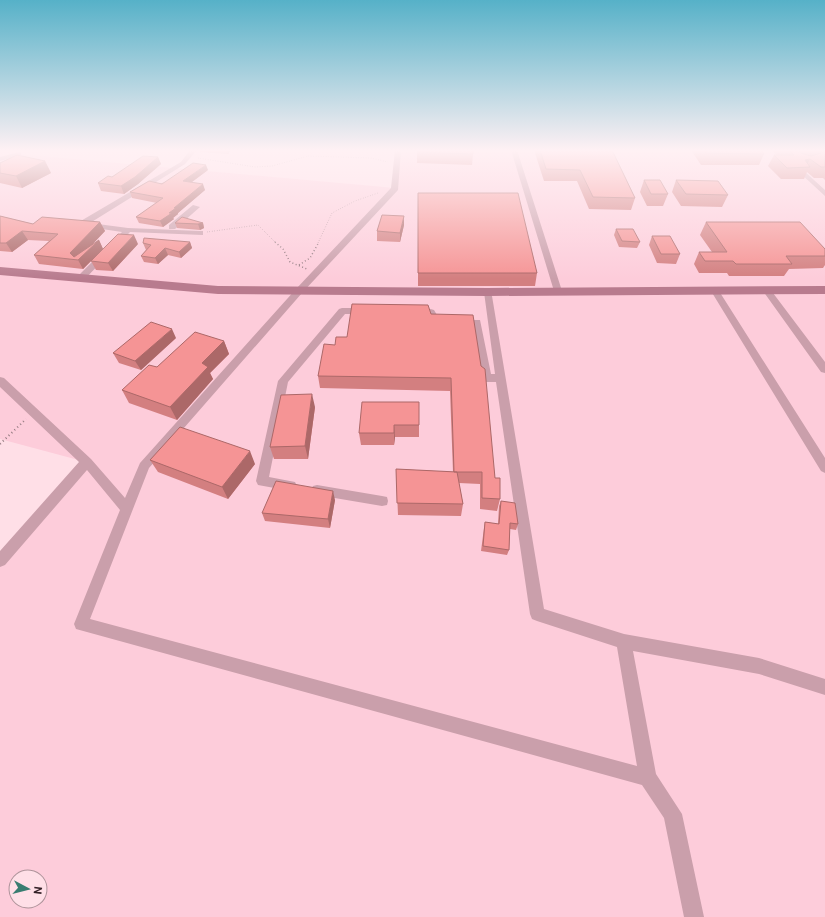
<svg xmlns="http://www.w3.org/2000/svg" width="825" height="917" font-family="Roboto,sans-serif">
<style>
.built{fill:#fdccda;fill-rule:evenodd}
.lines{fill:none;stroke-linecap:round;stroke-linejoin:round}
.path-far2{stroke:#957c82;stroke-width:1;stroke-dasharray:0.5 2;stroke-linecap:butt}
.path-far1{stroke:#957c82;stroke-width:1.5;stroke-dasharray:1 2.5;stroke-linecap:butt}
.path{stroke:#957c82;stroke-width:2;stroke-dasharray:1 3;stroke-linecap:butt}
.minor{fill:#ca9fab;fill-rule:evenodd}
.secondary{fill:#b87b8e;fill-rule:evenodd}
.wall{fill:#d37f80}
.shaded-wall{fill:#ac6868}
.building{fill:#f59495;stroke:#ac6868}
</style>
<rect width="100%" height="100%" fill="#ffdfe7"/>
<path class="built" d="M398,150H825V917H0V561L86,462L0,439V159L19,154L395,188ZM16,877H40V901H16Z"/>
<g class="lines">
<path class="path-far2" d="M198,158L255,167L272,166L308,156L371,158L388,162
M207,232L258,225L276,243
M318,243L332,213L355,201L378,193"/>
<path class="path-far1" d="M275,242L283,249L290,262L307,269
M299,265L310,258L319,242"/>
<path class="path" d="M0,444L26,419"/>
<path class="minor" d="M190,150H197L185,164L90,223L128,228L200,231H203V235L130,232L83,281H77V277L122,232L82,226H79V222L181,162Z
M395,150H401L398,190L302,293L149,468L90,619L637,766L617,647L537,621L532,619L530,614L496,382H486L481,378L473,325L437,326L434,325L428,315H414L409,312C415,307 427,308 434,310L440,320H480L491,374H495L484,292L485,290H491L544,609L624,634L759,658L825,679V695L759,674L633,651L656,774L682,814L704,917H684L664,818L642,785L76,629L74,624L120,510L87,470L5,565L0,567V551L79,462L0,387V377L4,378L91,459L125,498L140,463L296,289L391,188Z
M511,150H517L562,291L561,293H555L554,291Z
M19,152L21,153V155L0,161V157Z
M800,171H804L825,190V196L800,173Z
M193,205L200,207L175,229H169V225Z
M715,288L719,291L825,458V473L821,471L711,291Z
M767,288L770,289L825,362V373L821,372L763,291Z
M342,308H366L371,311L366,314H345L288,382L269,477L295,482L297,486L295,490L291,491L258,485L256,481L278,381L339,309Z
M317,485L382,496L387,497L388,501L387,505L382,506L317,495L313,494L311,490L313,486Z"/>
<path class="secondary" d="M0,267L218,286L488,288L825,286V294L488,296L218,294L0,275Z"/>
</g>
<path class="wall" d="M199,150H231L228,154L200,152Z
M417,150L473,154L472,165L417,163Z
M534,150H612L635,198L631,210L589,209L577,181H544Z
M691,150H761L764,154L759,165H701Z
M772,150H825V180L823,178H814L807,172L804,179H781L768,166L774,155H777Z
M158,157L161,164L138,184L124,194L101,191L98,183Z
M45,161L51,173L22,188L0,183V163Z
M208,170L192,182L205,190L178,213V214L173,218L174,219L163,227L139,223L136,217L157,203L132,198L130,192Z
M644,180L668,194L663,206H647L640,192Z
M676,180L728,195L722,207L681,206L672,192Z
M418,193L537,273L535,286H418Z
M0,216L33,224L100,222L105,231L91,245L99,240L103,249L83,269L39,264L34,255L49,241L28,240L12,252L0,251Z
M706,222L825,249V265L823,268L789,269L784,276H729L727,273H699L694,264L699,252H712L700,235Z
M175,223H203L204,228L200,230L177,228Z
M404,225L400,242L377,241V231Z
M616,229L640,242L637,248L619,247L614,235Z
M652,236L680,254L676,264L657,263L649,245Z
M190,242L192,248L181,258L168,255L158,264L144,262L141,256L146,250L143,243Z
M138,244L113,271L96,270L91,261Z
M431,314L481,366L495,478L500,499L497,511L480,509V484L459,483L463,504L461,516L398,515L396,469L453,472L450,391L320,388L318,376L335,345L347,337Z
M176,338L141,370L119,363L113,353Z
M224,341L229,354L210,373L213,379L177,420L129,403L122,390L157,367Z
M419,402V437H395L394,445H361L359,433Z
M315,407L308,459H274L270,447Z
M150,460L255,464L228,499L158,472Z
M335,500L330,528L265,521L262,513Z
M501,501L518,524L516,530L510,529L509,550L507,555L481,551L484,528L485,522L498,524L499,506Z"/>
<path class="shaded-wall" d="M227,150H231L228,154Z
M158,157L161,164L138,184L124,194L121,186Z
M810,159L805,168V160Z
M45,161L51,173L22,188L16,176Z
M206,165L208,170L185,187L183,181Z
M203,184L205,190L178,213V214L173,218L174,219L163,227L160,221L174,208Z
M404,216V225L400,242V233Z
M100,222L105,231L78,260L74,259L70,253Z
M203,223L204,228L200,230L198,224Z
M22,231L28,240L12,252L6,243Z
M134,235L138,244L113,271L108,263Z
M99,240L103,249L83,269L78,260Z
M190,242L192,248L181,258L179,252Z
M165,248L168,255L158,264L155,258Z
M172,329L176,338L141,370L135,361Z
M224,341L229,354L210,373L213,379L177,420L170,407L202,363Z
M312,394L315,407L308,459L305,446Z
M394,425L395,437L394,445Z
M250,451L255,464L228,499L222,487Z
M333,491L335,500L330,528L328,519Z"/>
<path class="building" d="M417,150H473V154L417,152Z
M540,150H612L635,198L593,197L580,170L546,169Z
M704,150H761L764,154L706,153Z
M789,150H798L801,153L811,156L821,153L820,151L818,150H825V167H821L810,159L805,160L810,167L787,168L774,155H794Z
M17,155L45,161L16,176L0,173V163Z
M143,156L158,157L135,177L121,186L98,183L108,176L112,177Z
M193,163L206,165L183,181L203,184L174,208H176L169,213H172L160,221L136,217L163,198L130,192L149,181L162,184Z
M644,180H660L668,194H651Z
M676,180L718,181L728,195L686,194Z
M418,193H518L537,273H418Z
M382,215L404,216L400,233L377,231Z
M0,216L33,224L42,217L100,222L70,253L74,257L99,240L78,260L34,255L58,234L22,231L6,243H0Z
M182,217L203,223L198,224L175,223Z
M706,222H800L825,249V256H786L792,264H736L733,261H705L699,252H727Z
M616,229H633L640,242L622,241Z
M118,234L134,235L108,263L91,261Z
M652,236H670L680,254H661Z
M144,238L190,242L179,252L165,248L155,258L141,256L151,245L143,243Z
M352,304L428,305L431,314L473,315L481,366L485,369L495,478H500V499L482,498V472H454L451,378L318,376L324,344L335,345L336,337H347Z
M151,322L172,329L135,361L113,353Z
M195,332L224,341L202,363L208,367L170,407L122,390L149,365L157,367Z
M312,394L305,446L270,447L281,395Z
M362,402H419V425H394V433H359Z
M180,427L250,451L222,487L150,460Z
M396,469L457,472L463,504L397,503Z
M276,481L333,491L328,519L262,513Z
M501,501L515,503L518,524L510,523L509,550L483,546L485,522L499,524Z"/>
<linearGradient id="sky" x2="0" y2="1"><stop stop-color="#56b1c8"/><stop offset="0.54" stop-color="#fff1f4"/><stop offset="1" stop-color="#fff1f4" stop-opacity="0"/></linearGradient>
<rect width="825" height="279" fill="url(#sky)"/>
<g transform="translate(28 889) rotate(97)"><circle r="19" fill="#ffdfe7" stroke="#ae939a"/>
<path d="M0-3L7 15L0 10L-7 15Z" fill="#397d71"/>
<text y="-6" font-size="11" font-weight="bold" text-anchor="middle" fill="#342127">N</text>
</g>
</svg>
